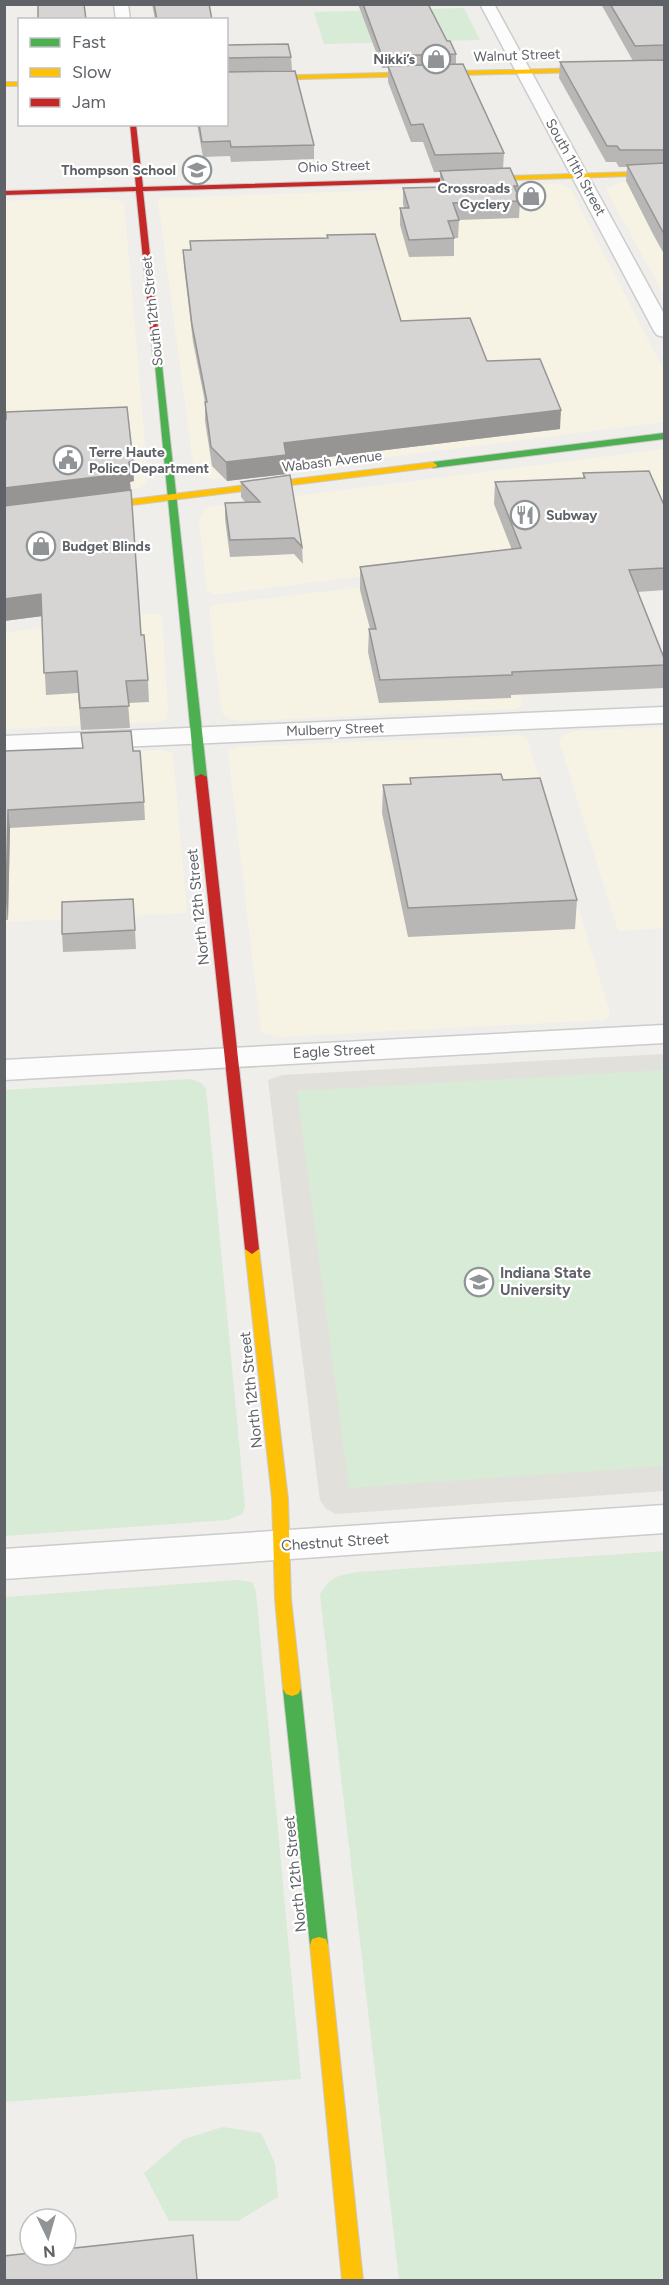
<svg xmlns="http://www.w3.org/2000/svg" width="669" height="2285" font-family="Figtree,sans-serif">
<style>
.commercial{fill:#f7f3e4}
.education{fill:#e2e0da}
.green{fill:#d8ebd6}
.lines{fill:none;stroke-linecap:round;stroke-linejoin:round}
.street-casing{stroke:#cbcccc;stroke-width:3}
.fast-casing{stroke:#cacacb;stroke-width:2}
.slow-casing{stroke:#cacacb;stroke-width:2}
.jam-casing{stroke:#cacacb;stroke-width:2}
.street{fill:#fdfcfc;fill-rule:evenodd}
.fast{fill:#4caf50;fill-rule:evenodd}
.slow{fill:#ffc107;fill-rule:evenodd}
.jam{fill:#c62828;fill-rule:evenodd}
.wall{fill:#b8b7b5}
.shaded-wall{fill:#969594}
.building{fill:#d6d5d3;stroke:#969594;stroke-width:1.5}
.labels{text-anchor:middle;stroke-width:4.5;stroke-linejoin:round;paint-order:stroke}
.far-street-label{font-size:14px;fill:#5f6368;stroke:#fff}
.far-poi-label{font-size:14px;font-weight:bold;fill:#5f6368;stroke:#fff;text-anchor:end}
.street-label{font-size:15px;fill:#5f6368;stroke:#fff}
.poi-label{font-size:15px;font-weight:bold;fill:#5f6368;stroke:#fff;text-anchor:start}
</style>
<rect width="100%" height="100%" fill="#efeeea"/>
<path class="commercial" d="M664,181V295L606,189L622,182Z
M559,184L570,188L664,371V422L213,479L203,477L194,470L158,201L161,198Z
M101,198L124,202L148,478L146,484L140,488L5,505L4,201Z
M664,449V538L220,594H213L207,590L199,523L203,510L209,507Z
M470,574L483,577L522,702L521,706L515,709L242,721L230,719L222,713L209,609L213,605Z
M145,614H160L162,616L168,709L166,720L157,722L5,729L4,633Z
M664,727V928L618,931L559,740L565,734L577,731Z
M519,735L527,739L609,1009V1017L603,1020L278,1037L264,1034L261,1032L228,750L239,747Z
M159,750L171,752L173,756L187,913L5,922L4,757Z"/>
<path class="education" d="M664,1054V1491L336,1514L326,1509L320,1500L318,1485L268,1080L282,1075Z"/>
<path class="green" d="M464,8L480,40L324,44L314,12Z
M664,1070V1466L349,1488L297,1091Z
M191,1079L201,1083L206,1088L245,1507L242,1514L228,1520L5,1536V1090Z
M664,1551V2280H399L320,1595C329,1577 338,1575 358,1572Z
M236,1580L252,1582L256,1592L301,2079L5,2102V1597Z
M223,2127L261,2133L275,2163L278,2197L238,2221H169L144,2173L184,2139Z"/>
<g class="lines">
<g class="street-casing">
<path id="street" d="M114,4H128L130,20H116Z
M480,4H494L664,314V337L657,335L654,331Z
M664,707V723L4,752V736Z
M664,1025V1043L4,1080V1060Z
M664,1505V1533L4,1579V1549Z"/>
</g>
<g class="fast-casing">
<path id="fast" d="M154,354L161,356L207,777L201,780L195,777Z
M664,433V439L433,468L429,465L433,462Z
M292,1682L298,1684L301,1689L328,1945L326,1951L319,1953L312,1951L310,1945L283,1689L286,1684Z"/>
</g>
<g class="slow-casing">
<path id="slow" d="M664,66V70L226,81V77Z
M4,82H20V86H4Z
M664,171V175L446,182L442,180L446,178Z
M433,462L437,465L436,467L4,521V515Z
M252,1244L259,1249L288,1499L291,1599L301,1689L298,1694L292,1696L286,1694L283,1689L275,1599L272,1499L245,1249Z
M319,1937L326,1939L328,1945L363,2280H342L310,1945L312,1939Z"/>
</g>
<g class="jam-casing">
<path id="jam" d="M130,124H136L143,187L446,178L450,180L446,182L143,191L161,356L157,358L153,356L136,191L4,195V191L136,187Z
M201,774L207,777L259,1249L252,1254L245,1249L195,777Z"/>
</g>
<use href="#street" class="street"/>
<use href="#fast" class="fast"/>
<use href="#slow" class="slow"/>
<use href="#jam" class="jam"/>
</g>
<path class="wall" d="M152,4H209L212,20H155Z
M358,4H428L447,41L456,54V64L504,153L503,169L518,186V197L520,201L519,218L459,220L458,238H454V256L409,257L400,225V208H404L403,204V188L440,187V172H434L423,142H411L388,82V68H382Z
M601,4H664V254L654,236L626,181L627,167H619L616,162H606L559,78L560,62L633,61Z
M226,45L291,57L292,70L226,72Z
M197,124H226L314,145V159L231,162L230,156L203,157Z
M327,235L401,321L487,361L560,429L287,462V474L227,481L212,466L205,421V402L193,342L184,267L183,250H191L190,241L327,238Z
M4,419L134,481L130,482L141,635L148,680L149,702L128,703L130,728L81,730L78,693L46,695L42,616L4,621Z
M583,473L664,505V590L638,592L664,665V688L511,695V698L379,703L368,652L369,629H370L360,590V567L512,550L494,504L495,482L583,478Z
M241,482L302,547L303,564L294,554L230,557L225,519V503H246L241,497Z
M4,751H133L144,802L145,820L10,828L8,920H4Z
M410,778L503,780L577,900L575,929L408,937L382,813L383,785L410,784Z
M135,930L136,949L63,952L62,934Z"/>
<path class="shaded-wall" d="M561,410L560,429L287,462V474L227,481L226,462L284,443Z
M133,461L134,481L130,482L131,493L4,509V488Z
M41,594L43,616L4,621V599Z
M8,810L10,828L8,920L6,901Z"/>
<path class="building" d="M38,4H84L86,20H38Z
M154,4H209L212,20H157Z
M363,4H428L447,41H450L456,54L382,56Z
M610,4H664V45L635,46Z
M288,44L291,57L226,58V45Z
M664,60V150H620L617,146H607L560,62Z
M463,64L504,153L435,155L423,124L411,125L388,66Z
M295,71L314,145L231,147L230,141L202,142L199,124H226V72Z
M664,163V234L627,165Z
M510,168L518,186H514L520,201L453,203L459,220L448,221L454,238L409,240L400,208H409L403,188L446,187L440,171Z
M375,234L401,321L470,318L487,361L540,359L561,410L284,443L286,455L226,462L211,447L205,402H207L192,325L183,250H191L190,241L328,238L327,235Z
M127,407L133,461L129,462L130,473L4,488V419H6V412Z
M649,471L664,505V568L629,570L664,658V665L512,672V675L380,680L369,629H376L360,567L521,548L495,482L585,478L583,473Z
M290,475L302,547L294,538L230,540L225,503L260,502L241,482Z
M131,490L141,635H144L148,680L126,681L129,706L80,708L77,671L44,673L41,594L4,599V506Z
M131,731L133,751H140L144,802L8,810L6,901H4V751L83,748L81,733Z
M501,774L503,780L540,778L577,900L408,908L383,785L411,784L410,778Z
M133,899L135,930L62,934V902Z
M193,2235L197,2280H4V2256L30,2253V2255H66V2249Z"/>
<defs>
<g id="shop-ring" transform="scale(1.5)"><circle r="9.5" fill="#fff" stroke="#919496" stroke-width="1.5"/><path d="M-5-2.5h2.3a2.7 3.5 0 0 1 5.4 0H5L5.5 6h-11ZM-1.5-2.5h3a1.5 2.3 0 0 0-3 0Z" fill="#919496"/></g>
<g id="school-ring" transform="scale(1.5)"><circle r="9.5" fill="#fff" stroke="#919496" stroke-width="1.5"/><path d="M0-5L7-2L0 1L-7-2ZM-4 1L0 2.5L4 1V4Q0 6-4 4Z" fill="#919496"/></g>
<g id="civic-ring" transform="scale(1.5)"><circle r="9.5" fill="#fff" stroke="#919496" stroke-width="1.5"/><path d="M-.6-6.5H3V-4.5H.6V-3L4-1V1h2V6H-6V1h2V-1L-.6-3ZM-1.2 2.5V6h2.4V2.5Z" fill="#919496"/></g>
<g id="restaurant-ring" transform="scale(1.5)"><circle r="9.5" fill="#fff" stroke="#919496" stroke-width="1.5"/><path d="M-5-6h1v4h1v-4h1v4h1v-4h1v5L-1.5 .5V6h-2V.5L-5-1ZM5-6V6H3V1.5H1.5Q1.5-4 5-6Z" fill="#919496"/></g>
<g id="university-ring" transform="scale(1.5)"><circle r="9.5" fill="#fff" stroke="#919496" stroke-width="1.5"/><path d="M0-5L7-2L0 1L-7-2ZM-4 1L0 2.5L4 1V4Q0 6-4 4Z" fill="#919496"/></g>
</defs>
<g fill-rule="evenodd">
<use href="#shop-ring" x="436" y="59"/>
<use href="#school-ring" x="197" y="170"/>
<use href="#shop-ring" x="531" y="196"/>
<use href="#civic-ring" x="68" y="460"/>
<use href="#restaurant-ring" x="525" y="515"/>
<use href="#shop-ring" x="41" y="546"/>
<use href="#university-ring" x="479" y="1282"/>
</g>
<g class="labels">
<g class="far-street-label">
<text transform="translate(517 55) rotate(-2)" y="5">Walnut Street</text>
<text transform="translate(334 166) rotate(-2)" y="5">Ohio Street</text>
<text transform="translate(576 167) rotate(61)" y="5">South 11th Street</text>
<text transform="translate(152 311) rotate(-96)" y="5">South 12th Street</text>
<text transform="translate(332 461) rotate(-7)" y="5">Wabash Avenue</text>
<text transform="translate(335 729) rotate(-2)" y="5">Mulberry Street</text>
</g>
<g class="far-poi-label">
<text x="415" y="64">Nikki’s</text>
<text x="176" y="175">Thompson School</text>
<text x="510" y="193">Crossroads<tspan x="510" dy="16">Cyclery</tspan></text>
<text x="89" y="457" text-anchor="start">Terre Haute<tspan x="89" dy="16">Police Department</tspan></text>
<text x="546" y="520" text-anchor="start">Subway</text>
<text x="62" y="551" text-anchor="start">Budget Blinds</text>
</g>
<g class="street-label">
<text transform="translate(198 907) rotate(-96)" y="5">North 12th Street</text>
<text transform="translate(334 1051) rotate(-3)" y="5">Eagle Street</text>
<text transform="translate(251 1390) rotate(-96)" y="5">North 12th Street</text>
<text transform="translate(335 1542) rotate(-4)" y="5">Chestnut Street</text>
<text transform="translate(295 1874) rotate(-96)" y="5">North 12th Street</text>
</g>
<g class="poi-label">
<text x="500" y="1278">Indiana State<tspan x="500" dy="17">University</tspan></text>
</g>
</g>
<rect width="669" height="2285" fill="none" stroke="#5f6368" stroke-width="12"/>
<rect x="18" y="18" width="210" height="108" fill="#ffffff" stroke="#bfc1c3" stroke-width="1.5"/>
<rect x="30" y="38" width="30" height="9" fill="#4caf50" stroke="#bfc1c3" stroke-width="1.5"/>
<text x="72" y="48" font-size="18" fill="#5f6368">Fast</text>
<rect x="30" y="68" width="30" height="9" fill="#ffc107" stroke="#bfc1c3" stroke-width="1.5"/>
<text x="72" y="78" font-size="18" fill="#5f6368">Slow</text>
<rect x="30" y="98" width="30" height="9" fill="#c62828" stroke="#bfc1c3" stroke-width="1.5"/>
<text x="72" y="108" font-size="18" fill="#5f6368">Jam</text>
<g transform="translate(48 2237) rotate(175)"><circle r="28" fill="#ffffff" stroke="#bfc1c3" stroke-width="1.5"/>
<path d="M0-4.5L10 22L0 15L-10 22Z" fill="#919496"/>
<text y="-9" font-size="16" font-weight="bold" text-anchor="middle" fill="#5f6368">N</text>
</g>
</svg>
